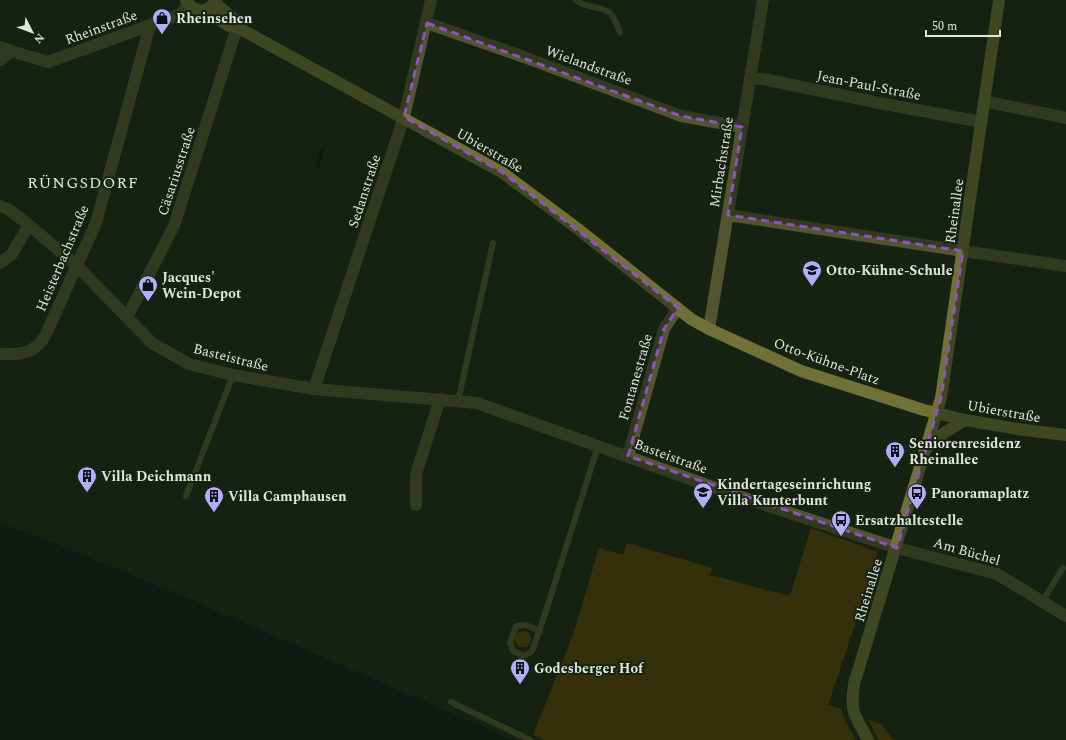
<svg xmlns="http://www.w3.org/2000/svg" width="1066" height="740" font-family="Spectral,serif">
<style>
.green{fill:#5e4000}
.water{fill:#031313}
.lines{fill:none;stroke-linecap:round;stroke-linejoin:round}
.lane{stroke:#535430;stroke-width:6}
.street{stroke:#535430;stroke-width:12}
.secondary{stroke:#717137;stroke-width:12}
.marked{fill:none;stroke:#8f51c5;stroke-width:3;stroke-dasharray:8 5;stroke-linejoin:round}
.labels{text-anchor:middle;stroke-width:4;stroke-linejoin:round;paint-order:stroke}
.poi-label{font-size:14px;font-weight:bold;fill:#dee7db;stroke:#162312;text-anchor:start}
.street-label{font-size:14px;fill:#dee7db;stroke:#162312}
.quarter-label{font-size:16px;letter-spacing:1px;fill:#dee7db;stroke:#162312}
</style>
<rect width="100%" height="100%" fill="#162312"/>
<path class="green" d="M811,528L878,552L866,591L828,705L842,709L843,717L856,740H544L533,735L573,635L599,548L623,555L627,543L712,568L710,575L790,596Z
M515 639a8 8 0 1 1 16 0a8 8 0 1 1-16 0Z
M868,718L872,721L881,724L894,740H878Z"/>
<path class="water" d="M321,145L326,146L319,169L315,167Z
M0,523L44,539L183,596L513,740H0Z"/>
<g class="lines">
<path class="lane" d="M576,0C586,9 602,5 611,14C615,19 617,26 620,32
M458,401L493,243
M186,496L233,375
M1042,602L1063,568
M540,631L526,625L516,626L510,643L513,651L524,656L532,651L545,614L598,446
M451,702L530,740"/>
<path class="street" d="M427,23L524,57L681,116L742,127
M0,47L11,51
M0,60L11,51L48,62L181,14L188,4
M750,78L768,80L884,104L982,122
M984,101L1066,118
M0,206L8,209L29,225L76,265L152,343L189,364L233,375L314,389L477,403L735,495L897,548L997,574L1066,616
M728,215L963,251L1066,266
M0,263L11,255L29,225
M127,317L174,226L237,27
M709,329L763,0
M1,354C21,355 37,353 46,334L96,223L150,25
M314,389L404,117L431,0
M628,456L664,329L678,308
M416,505V474L440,399"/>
<path class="secondary" d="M186,0C193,13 209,14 216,0
M215,3L235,20L237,27
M205,10L229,26L237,27L503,173L578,229L691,319L709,329L801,371L924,410L965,420L1024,430L1066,435
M927,448L944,433L965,420
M868,740C855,714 850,715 854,684L941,398L999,0"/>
</g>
<path d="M0 0H1066V740H0ZM427,23L681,116L742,127L728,215L963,251L941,398L897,548L628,456L664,329L678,308L503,173L404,117Z" fill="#162312" fill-opacity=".55" fill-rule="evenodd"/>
<path class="marked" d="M427,23L681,116L742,127L728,215L963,251L941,398L897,548L628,456L664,329L678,308L503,173L404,117Z"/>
<defs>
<g id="shop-pin" transform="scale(1)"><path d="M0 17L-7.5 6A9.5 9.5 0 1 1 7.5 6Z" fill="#b3adf9" stroke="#162312"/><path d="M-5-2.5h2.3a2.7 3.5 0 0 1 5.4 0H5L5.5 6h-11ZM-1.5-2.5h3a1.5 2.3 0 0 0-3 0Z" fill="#111"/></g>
<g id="school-pin" transform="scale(1)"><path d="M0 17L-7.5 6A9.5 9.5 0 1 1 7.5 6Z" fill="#b3adf9" stroke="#162312"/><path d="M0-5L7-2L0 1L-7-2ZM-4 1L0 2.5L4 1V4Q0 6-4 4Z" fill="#111"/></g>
<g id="building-pin" transform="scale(1)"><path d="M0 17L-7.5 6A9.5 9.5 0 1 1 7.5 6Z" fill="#b3adf9" stroke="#162312"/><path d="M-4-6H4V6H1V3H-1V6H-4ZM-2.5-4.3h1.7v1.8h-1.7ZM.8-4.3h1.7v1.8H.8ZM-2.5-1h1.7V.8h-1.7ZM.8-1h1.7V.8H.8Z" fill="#111"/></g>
<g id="bus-pin" transform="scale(1)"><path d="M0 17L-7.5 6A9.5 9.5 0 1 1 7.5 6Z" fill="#b3adf9" stroke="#162312"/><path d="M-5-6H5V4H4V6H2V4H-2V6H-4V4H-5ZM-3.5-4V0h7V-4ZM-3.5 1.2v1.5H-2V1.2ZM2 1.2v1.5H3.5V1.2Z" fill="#111"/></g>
</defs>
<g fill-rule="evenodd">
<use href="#shop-pin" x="162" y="18"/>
<use href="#school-pin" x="812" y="270"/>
<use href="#shop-pin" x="148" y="285"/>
<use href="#building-pin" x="895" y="451"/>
<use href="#building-pin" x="87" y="476"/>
<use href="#school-pin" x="703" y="492"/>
<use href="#bus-pin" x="917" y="493"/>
<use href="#building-pin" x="214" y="496"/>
<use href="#bus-pin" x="841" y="520"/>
<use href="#building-pin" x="520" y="668"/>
</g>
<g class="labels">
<g class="poi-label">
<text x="176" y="23">Rheinsehen</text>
<text x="826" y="275">Otto-Kühne-Schule</text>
<text x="162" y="282">Jacques'<tspan x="162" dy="16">Wein-Depot</tspan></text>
<text x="909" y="448">Seniorenresidenz<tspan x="909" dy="16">Rheinallee</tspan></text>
<text x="101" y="481">Villa Deichmann</text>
<text x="717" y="489">Kindertageseinrichtung<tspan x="717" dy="16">Villa Kunterbunt</tspan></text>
<text x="931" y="498">Panoramaplatz</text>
<text x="228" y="501">Villa Camphausen</text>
<text x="855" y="525">Ersatzhaltestelle</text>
<text x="534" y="673">Godesberger Hof</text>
</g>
<g class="street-label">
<text transform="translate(101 27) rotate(-20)" y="5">Rheinstraße</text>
<text transform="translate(589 65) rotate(20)" y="5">Wielandstraße</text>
<text transform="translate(869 85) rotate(11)" y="5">Jean-Paul-Straße</text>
<text transform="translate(490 150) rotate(30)" y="5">Ubierstraße</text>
<text transform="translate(721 162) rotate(-81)" y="5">Mirbachstraße</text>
<text transform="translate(176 171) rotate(-72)" y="5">Cäsariusstraße</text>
<text transform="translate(364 191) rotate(-72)" y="5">Sedanstraße</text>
<text transform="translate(954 211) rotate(-82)" y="5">Rheinallee</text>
<text transform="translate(62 258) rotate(-67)" y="5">Heisterbachstraße</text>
<text transform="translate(231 357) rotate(14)" y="5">Basteistraße</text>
<text transform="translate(827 361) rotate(20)" y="5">Otto-Kühne-Platz</text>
<text transform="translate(635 377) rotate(-74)" y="5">Fontanestraße</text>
<text transform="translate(1004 411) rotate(10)" y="5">Ubierstraße</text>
<text transform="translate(671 456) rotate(20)" y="5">Basteistraße</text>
<text transform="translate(967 551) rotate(16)" y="5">Am Büchel</text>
<text transform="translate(868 590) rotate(-73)" y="5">Rheinallee</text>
</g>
<g class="quarter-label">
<text x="83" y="188">RÜNGSDORF</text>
</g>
</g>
<g transform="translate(32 32) rotate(132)" stroke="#162312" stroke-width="3" paint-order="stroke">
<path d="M0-3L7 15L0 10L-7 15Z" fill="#dee7db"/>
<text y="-6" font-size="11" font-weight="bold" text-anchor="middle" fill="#dee7db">N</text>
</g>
<path d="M926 30v6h74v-6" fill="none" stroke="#dee7db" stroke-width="2"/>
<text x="932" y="30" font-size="12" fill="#dee7db" stroke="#162312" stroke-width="3" paint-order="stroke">50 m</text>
</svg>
